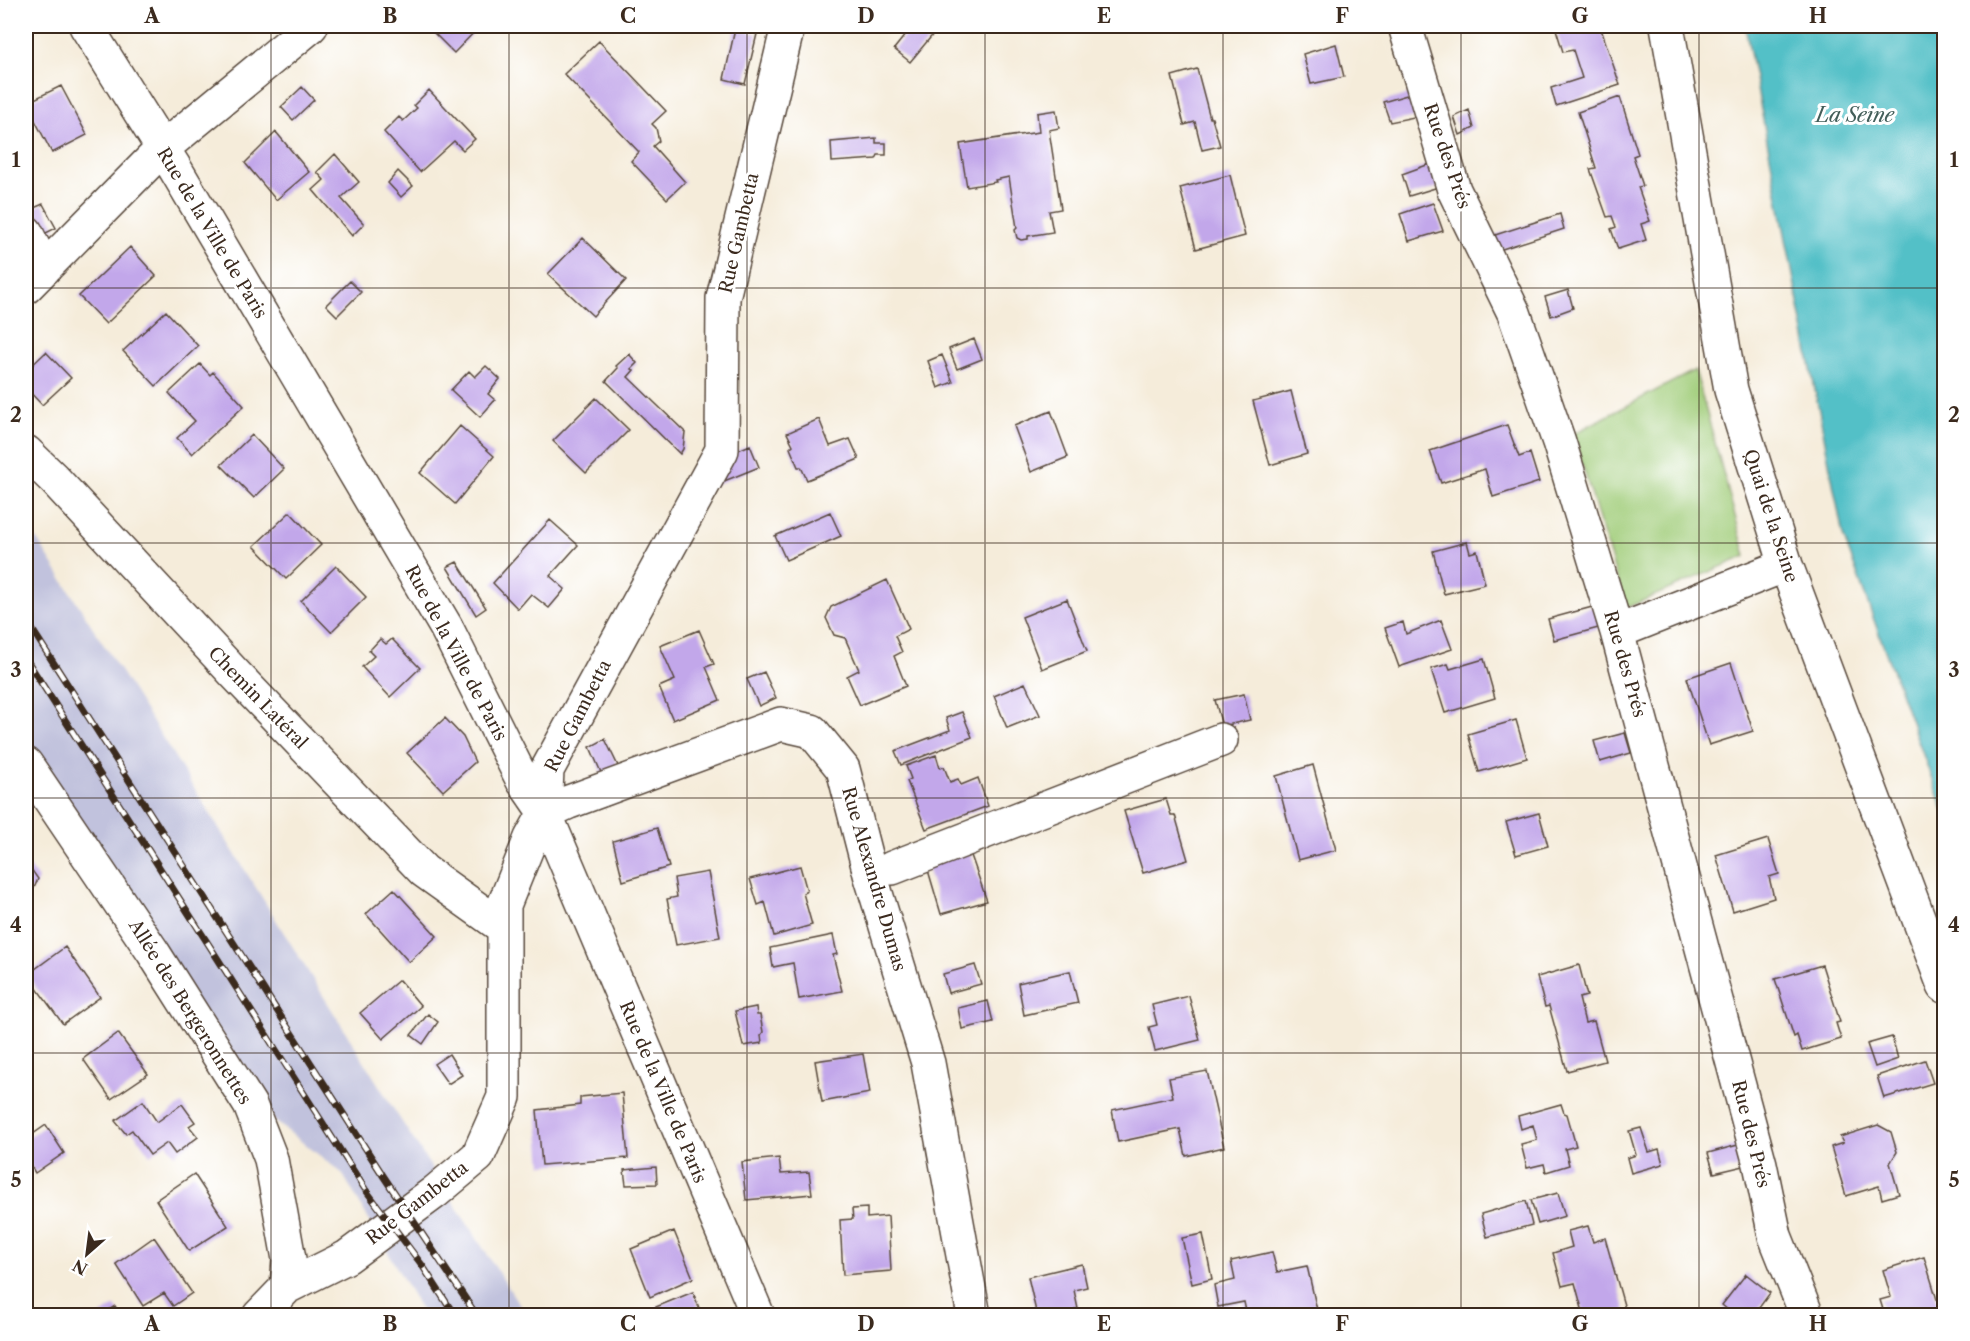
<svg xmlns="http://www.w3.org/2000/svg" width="1970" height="1341" font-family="'Libre Caslon Text',serif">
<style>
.industrial{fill:#c1c2dd}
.green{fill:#a1cd7a;stroke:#6e7c4c;stroke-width:1.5}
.water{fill:#52c0c7;stroke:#467572;stroke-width:1.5}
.building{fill:#c2a7ea}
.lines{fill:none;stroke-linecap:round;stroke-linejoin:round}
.minor-casing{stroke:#57473a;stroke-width:36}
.minor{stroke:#fff;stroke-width:33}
.rail-casing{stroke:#3b2a1e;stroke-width:7}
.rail{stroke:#fff;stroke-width:4.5;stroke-dasharray:14;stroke-linecap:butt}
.grid{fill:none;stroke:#3b2a1e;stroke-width:1.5;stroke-opacity:0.55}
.labels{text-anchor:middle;stroke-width:6;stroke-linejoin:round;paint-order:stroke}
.street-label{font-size:18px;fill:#3b2a1e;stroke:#fff}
.water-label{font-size:20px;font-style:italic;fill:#435e59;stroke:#fff}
.neatline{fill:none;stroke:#3b2a1e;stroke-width:2}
.grid-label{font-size:20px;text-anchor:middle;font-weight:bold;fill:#3b2a1e}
</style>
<rect width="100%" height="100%" fill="#fff"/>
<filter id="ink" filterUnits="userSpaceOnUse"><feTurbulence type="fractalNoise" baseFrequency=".0167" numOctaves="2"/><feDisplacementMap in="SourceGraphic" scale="12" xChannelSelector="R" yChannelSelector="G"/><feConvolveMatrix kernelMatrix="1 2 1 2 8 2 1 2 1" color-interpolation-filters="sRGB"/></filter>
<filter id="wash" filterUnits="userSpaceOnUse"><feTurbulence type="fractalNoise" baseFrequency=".008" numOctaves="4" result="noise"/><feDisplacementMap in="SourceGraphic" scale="24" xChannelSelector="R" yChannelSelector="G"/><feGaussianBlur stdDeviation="1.35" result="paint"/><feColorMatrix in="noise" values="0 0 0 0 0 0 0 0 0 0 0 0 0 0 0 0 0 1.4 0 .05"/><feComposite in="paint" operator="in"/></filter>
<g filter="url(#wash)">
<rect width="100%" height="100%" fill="#f5ecda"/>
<path class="industrial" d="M26,522L169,748L393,1108L526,1315H424L342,1173L267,1115L26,753Z"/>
<path class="green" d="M1695,370L1746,556L1626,608L1573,434Z"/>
<path class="water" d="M1745,26H1944V812L1843,535Z"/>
<g id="blocks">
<path class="building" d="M427,26H480L454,53Z
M907,26H940L910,62L894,49L910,29Z
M1555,26H1600L1620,85L1556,106L1551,88L1582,78L1573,50L1563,52Z
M735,29L757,34L745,84L724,79Z
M599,41L666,111L652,124L656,128L659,141L653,146L685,182L667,199L631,161L639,152L564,74Z
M1336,44L1344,77L1311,84L1303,54Z
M1197,69L1210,118H1212L1220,146L1202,150L1195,122L1184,125L1172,76Z
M61,86L87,135L52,153L26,103Z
M302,87L314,100L293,120L281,107Z
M429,90L475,139L463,150L454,141L420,172L384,132L399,117L403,121L417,108L414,105Z
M1417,92L1424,115L1390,122L1383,102Z
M1620,97L1638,154L1633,156L1643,186L1638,187L1650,221L1641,224L1646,240L1618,249L1611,229L1616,227L1612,216L1607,217L1590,169L1596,168L1578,112Z
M1056,110L1059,128L1049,130L1061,209L1049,211L1053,232L1028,236V239L1021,240L1017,238L1015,230L1017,228L1009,177L995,180L996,182L967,187L960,144L1039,132L1037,113Z
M1469,110L1474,128L1460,135L1454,117Z
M276,132L309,172L276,200L245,163Z
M876,138V143H886V155H878L876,159L832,162L831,142Z
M335,154L359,182L341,198L364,224L352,236L313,190L324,180L317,172Z
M1438,161L1445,185L1409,196L1402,174Z
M398,171L413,186L401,197L388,183Z
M1230,175L1245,236L1196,249L1180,188Z
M1433,203L1443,231L1409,241L1400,214Z
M43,204L56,228L42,235L29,210Z
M1560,214L1564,229L1499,250L1492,236Z
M583,238L626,280L593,316L548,274Z
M130,247L156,276L106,324L79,296Z
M350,281L361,292L337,316L326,305Z
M1568,290L1573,308L1551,316L1545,297Z
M166,311L198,346L156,386L123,351Z
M974,339L982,359L957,369L949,349Z
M46,352L71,378L42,405L26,388V371Z
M629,354L637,363L631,369L634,370L628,377L685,432L683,449L680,454L606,381L618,368L616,366Z
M942,355L953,382L938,388L928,361Z
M200,364L210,375L213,372L244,406L192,454L177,438L195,421L169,393Z
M486,366L500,379L488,394L495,400L480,417L451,390L469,371L475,377Z
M1291,391L1307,454L1270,465L1253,401Z
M596,398L629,430L586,473L553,441Z
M1051,411L1068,457L1031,472L1014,426Z
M819,419L830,446L850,439L859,459L807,480L801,467H798L790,448L793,445L787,433Z
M1507,425L1519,457L1530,453L1539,482L1493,497L1485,469L1441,483L1430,451Z
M460,426L494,456L455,504L420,473Z
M252,435L284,469L254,498L221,465Z
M750,445L759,467L712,486L722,457Z
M290,512L321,545L286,579L254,546Z
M830,512L841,536L786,560L775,536Z
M550,520L578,545L550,576L565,589L549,608L531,594L518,609L493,583Z
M1467,542L1470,553L1477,551L1485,584L1444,594L1433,551Z
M457,562L486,608L476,615L447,567Z
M336,566L366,597L331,632L301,601Z
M887,580L909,629L895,636L902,652L894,656L906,686L860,705L847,676L859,670L845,638L834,635L826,618L831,607Z
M1067,599L1087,651L1042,669L1022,617Z
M1596,606L1602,627L1554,640L1548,619Z
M1441,620L1452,649L1399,667L1385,628L1403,622L1406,634Z
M699,630L714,664L706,667L720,700L673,720L659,687L675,680L660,646Z
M380,639L386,644L392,639L420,668L390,697L362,667L374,656L369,651Z
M1484,659L1495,698L1445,713L1431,669L1448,664L1450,669Z
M1731,663L1753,731L1709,745L1687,678Z
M764,672L776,698L759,706L747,679Z
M1025,683L1040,715L1007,728L994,696Z
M1244,694L1250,720L1222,726L1215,700Z
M962,712L972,737L901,765L895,751L950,730L946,718Z
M445,718L463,737L475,762L443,791L407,753Z
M1516,720L1527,758L1479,772L1468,734Z
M1625,733L1631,753L1600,762L1594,741Z
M605,739L619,768L603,777L590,747Z
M936,755L940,768L944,767L950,782L958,779L961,785L978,778L988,806L926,829L907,781L911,779L906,766Z
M1313,765L1336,850L1298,860L1276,776Z
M1166,799L1171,815H1175L1188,860L1143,873L1124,811Z
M1539,813L1548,846L1516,855L1506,822Z
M657,828L669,867L623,881L613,841Z
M1768,839L1779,874L1769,877L1774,898L1733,911L1716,855Z
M967,844L987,901L941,914L925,860Z
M26,862L38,879L34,888L26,893Z
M800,866L807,891L803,893L812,925L774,936L765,902L758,905L750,879Z
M708,872L720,937L676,945L667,899L677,897L674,878Z
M394,889L437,936L409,962L366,914Z
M833,935L837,954L833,955L842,991L799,999L793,963L773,967L770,948Z
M65,947L100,997L63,1024L27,975Z
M975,965L981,984L948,993L943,974Z
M1579,965L1587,996L1579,998L1585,1023L1594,1021L1605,1061L1567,1071L1549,1006L1545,1007L1537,977Z
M1822,965L1840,1022L1836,1023L1841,1039L1802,1051L1797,1035L1794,1037L1775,979Z
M1070,971L1078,1003L1024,1015L1018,983Z
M399,980L421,1006L383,1039L360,1013Z
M1189,996L1200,1040L1155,1051L1149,1027L1157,1025L1152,1005Z
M988,1001L993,1022L962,1029L958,1008Z
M756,1007L757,1015H760L763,1032L761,1035L762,1043L743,1046L735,1011Z
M428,1014L438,1022L423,1044L411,1035Z
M118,1033L148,1074L111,1099L83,1059Z
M1892,1037L1898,1059L1875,1067L1867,1044Z
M449,1054L462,1075L448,1084L434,1064Z
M863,1054L870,1093L822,1102L815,1061Z
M1925,1060L1933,1083L1884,1098L1877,1076Z
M1207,1071L1224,1147L1186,1156L1180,1129L1118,1142L1112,1110L1173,1097L1169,1078Z
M622,1093L628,1158L542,1165L537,1110L580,1105V1097Z
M143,1101L157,1122L182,1104L195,1122L189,1126L198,1137L175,1154L167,1143L150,1155L132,1130L126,1134L115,1121Z
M1561,1104L1564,1113L1567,1114L1576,1146L1565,1149L1569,1165L1546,1172L1544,1164L1527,1168L1521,1144L1537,1140L1533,1125L1521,1129L1518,1116Z
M46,1125L64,1153L35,1173L26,1158V1139Z
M1878,1125L1891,1132L1897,1152L1890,1163L1899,1194L1882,1199L1879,1186L1846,1196L1831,1147L1843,1143L1840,1137Z
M1641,1128L1649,1152L1659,1149L1663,1164L1631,1173L1627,1158L1636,1155L1629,1131Z
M1738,1145L1744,1166L1714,1173L1708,1153Z
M779,1158L781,1174L809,1172L812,1194L746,1200L742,1162Z
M656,1167L657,1184L626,1185L624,1170Z
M194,1174L228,1226L189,1251L156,1200Z
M1558,1193L1565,1216L1538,1224L1531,1200Z
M1526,1201L1532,1225L1487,1237L1481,1214Z
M867,1208V1218L888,1216L891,1271L843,1275L840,1220L853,1219L852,1209Z
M1588,1226L1593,1242L1605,1238L1627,1316H1584L1575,1283L1562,1286L1553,1253L1572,1247L1568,1231Z
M674,1231L693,1278L650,1297L631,1249Z
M1203,1234L1212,1279L1192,1284L1182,1238Z
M154,1237L192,1293L173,1306L164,1293L143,1306L116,1264Z
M1272,1252L1277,1272L1307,1266L1317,1310L1292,1315L1290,1310L1258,1316H1247L1244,1302L1218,1307L1214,1285L1235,1280L1231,1261Z
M1924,1257L1942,1316H1885L1880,1300L1891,1297L1883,1270Z
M1082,1264L1087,1287L1074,1290L1078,1309H1075L1077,1316H1037L1028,1277Z
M1746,1274L1770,1293L1753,1316H1735L1722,1305Z
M693,1292L702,1316H659L656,1307Z
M115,1306L121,1316H99Z"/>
</g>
</g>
<g filter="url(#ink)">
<use href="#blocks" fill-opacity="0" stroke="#57473a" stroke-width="1.5"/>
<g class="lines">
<g class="minor-casing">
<path id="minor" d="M86,26L173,165L446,627L523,781L545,813L758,1316
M1405,26L1454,190L1514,313L1559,442L1617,632L1760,1164L1775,1236L1807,1316
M1667,26L1731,390L1786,565L1944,986
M26,232L44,269
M26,287L163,148L311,26
M26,452L54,479L236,675L424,871L504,928
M1617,632L1786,565
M26,764L153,952L250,1105L271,1159L289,1259L287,1287
M545,813L569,802L781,724L812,731L843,769L870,874L928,1063L974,1316
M892,868L1221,740
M259,1316L287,1287L347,1257L435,1192L478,1156L504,1097V905L531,838L545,813L547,770L722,450L723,298L788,26"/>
</g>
<use href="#minor" class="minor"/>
<g class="rail-casing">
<path id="rail" d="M26,620L384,1177L477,1316
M26,659L365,1189L422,1265L455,1316"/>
</g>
<use href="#rail" class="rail"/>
</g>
</g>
<path class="grid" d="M271,26V1316M509,26V1316M747,26V1316M985,26V1316M1223,26V1316M1461,26V1316M1699,26V1316M26,288H1944M26,543H1944M26,798H1944M26,1053H1944"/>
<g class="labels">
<g class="street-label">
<text transform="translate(1447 156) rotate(71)" y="6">Rue des Prés</text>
<text transform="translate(212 233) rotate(59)" y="6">Rue de la Ville de Paris</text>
<text transform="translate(739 233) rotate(-77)" y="6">Rue Gambetta</text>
<text transform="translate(1771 516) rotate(72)" y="6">Quai de la Seine</text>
<text transform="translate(456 653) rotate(62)" y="6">Rue de la Ville de Paris</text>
<text transform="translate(1625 664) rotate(74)" y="6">Rue des Prés</text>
<text transform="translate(258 698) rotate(46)" y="6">Chemin Latéral</text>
<text transform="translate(578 716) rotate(-63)" y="6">Rue Gambetta</text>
<text transform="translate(874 879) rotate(74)" y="6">Rue Alexandre Dumas</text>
<text transform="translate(190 1012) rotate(58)" y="6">Allée des Bergeronnettes</text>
<text transform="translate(663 1092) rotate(67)" y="6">Rue de la Ville de Paris</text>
<text transform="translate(1751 1134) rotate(76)" y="6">Rue des Prés</text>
<text transform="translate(417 1203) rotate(-38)" y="6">Rue Gambetta</text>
</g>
<g class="water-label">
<text x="1855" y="122">La Seine</text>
</g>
</g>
<rect width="1970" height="1341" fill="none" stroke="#fff" stroke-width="66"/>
<g transform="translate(87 1254) rotate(208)" stroke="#ffffff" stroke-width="4.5" paint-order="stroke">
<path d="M0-4.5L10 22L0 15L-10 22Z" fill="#3b2a1e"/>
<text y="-9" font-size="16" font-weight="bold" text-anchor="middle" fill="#3b2a1e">N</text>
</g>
<rect x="33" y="33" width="1904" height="1275" class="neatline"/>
<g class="grid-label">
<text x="152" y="23">A</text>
<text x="390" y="23">B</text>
<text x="628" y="23">C</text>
<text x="866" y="23">D</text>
<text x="1104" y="23">E</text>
<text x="1342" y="23">F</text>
<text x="1580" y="23">G</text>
<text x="1818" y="23">H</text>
<text x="16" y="167">1</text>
<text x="1954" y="167">1</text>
<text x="16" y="422">2</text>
<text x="1954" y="422">2</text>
<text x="16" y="677">3</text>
<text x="1954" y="677">3</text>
<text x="16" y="932">4</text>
<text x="1954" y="932">4</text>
<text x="16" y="1187">5</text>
<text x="1954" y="1187">5</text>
<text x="152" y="1331">A</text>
<text x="390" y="1331">B</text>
<text x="628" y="1331">C</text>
<text x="866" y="1331">D</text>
<text x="1104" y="1331">E</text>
<text x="1342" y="1331">F</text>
<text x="1580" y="1331">G</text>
<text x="1818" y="1331">H</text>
</g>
</svg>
